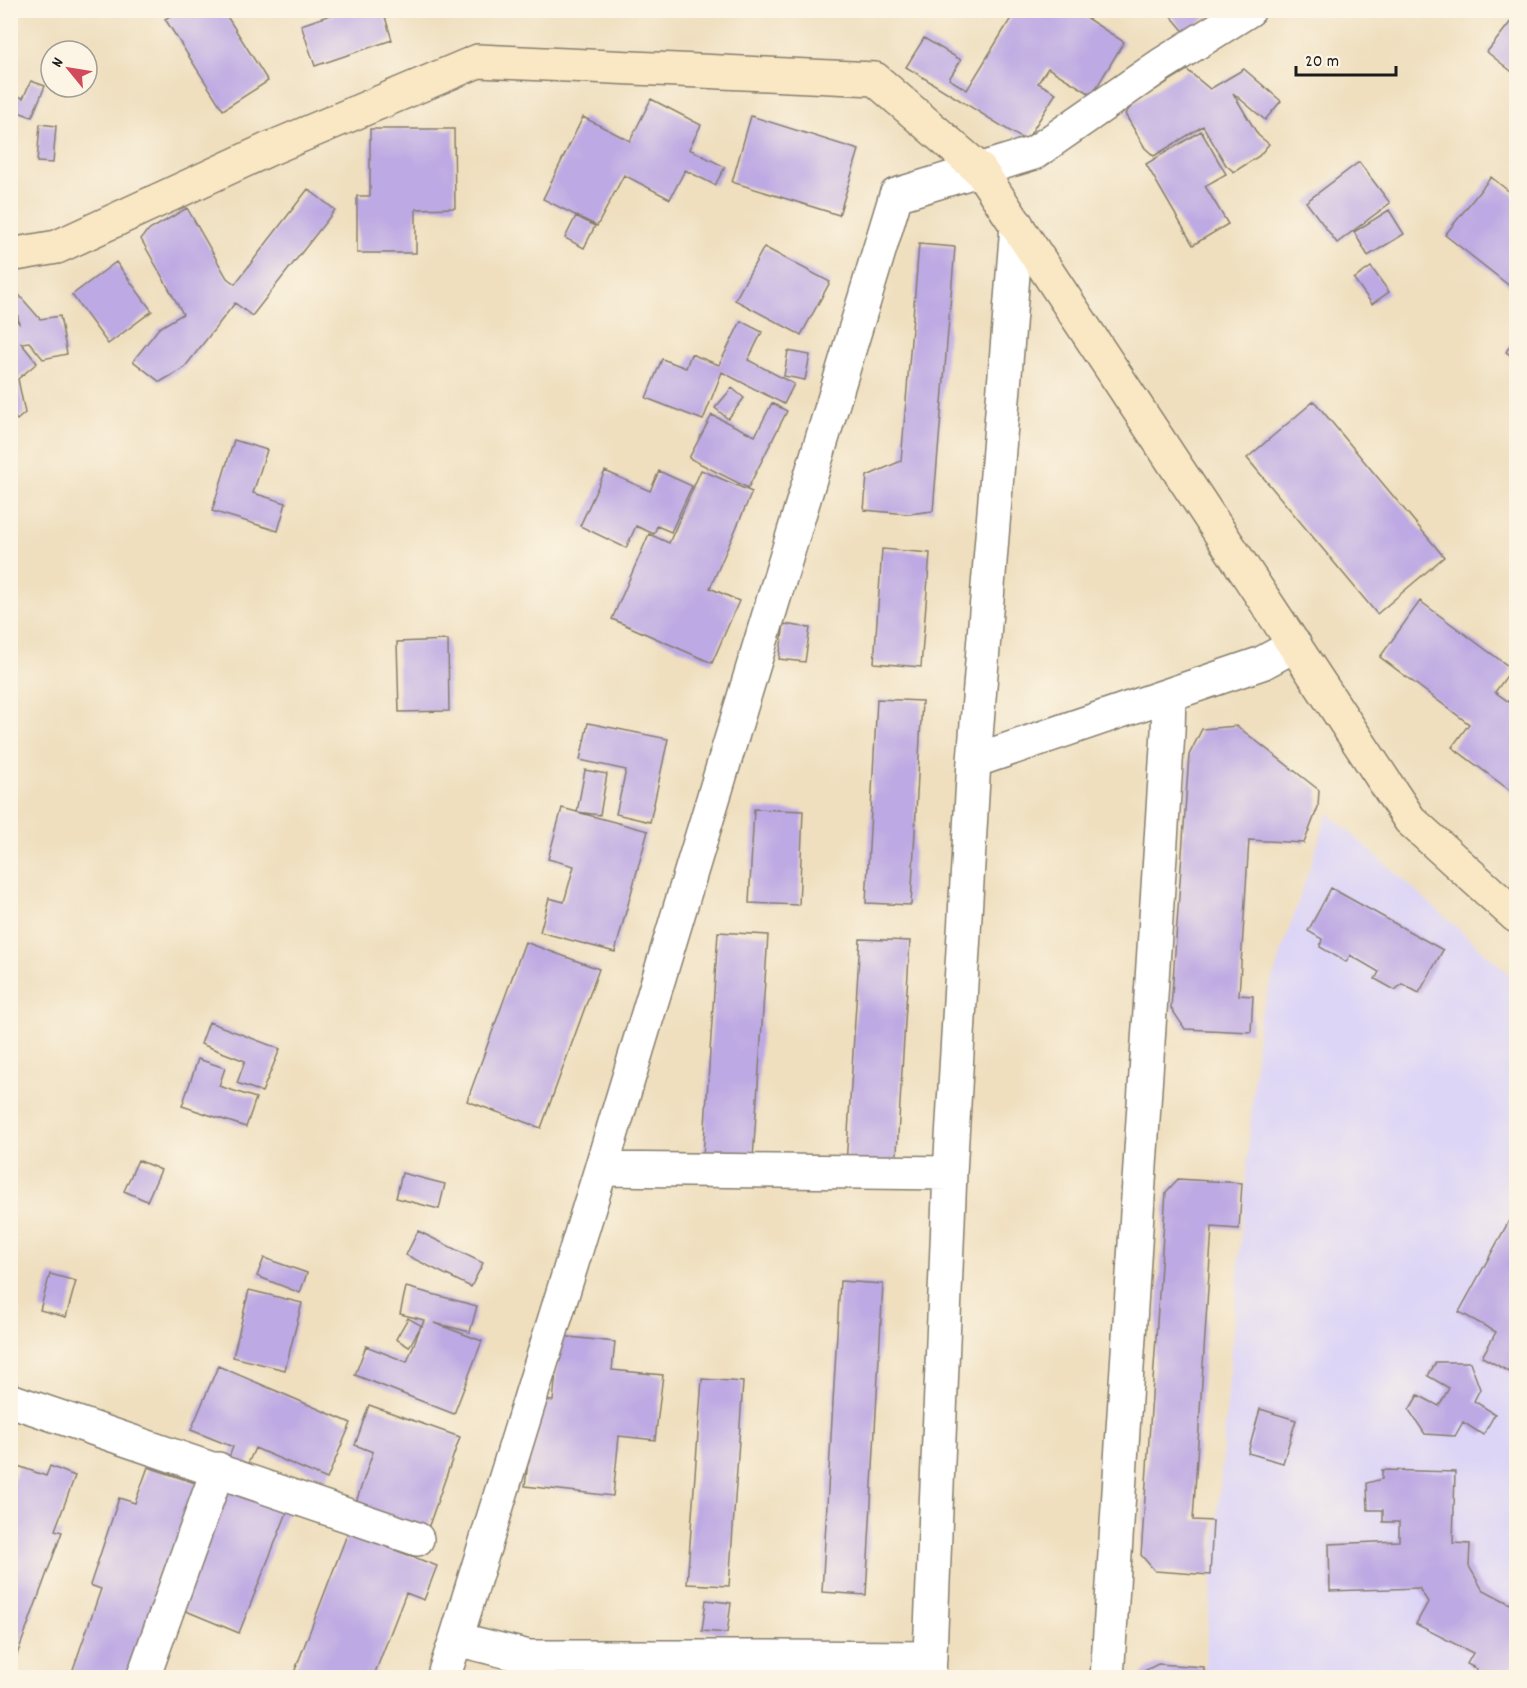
<svg xmlns="http://www.w3.org/2000/svg" width="1527" height="1688" font-family="Dekko,sans-serif">
<style>
.built{fill:#ddd5f6}
.building{fill:#bda9e3}
.lines{fill:none;stroke-linecap:round;stroke-linejoin:round}
.street-casing{stroke:#867e6e;stroke-width:36}
.secondary-casing{stroke:#867e6e;stroke-width:36}
.street{stroke:#fff;stroke-width:33}
.secondary{stroke:#fae7c3;stroke-width:33}
</style>
<rect width="100%" height="100%" fill="#fcf5e5"/>
<filter id="ink" filterUnits="userSpaceOnUse"><feTurbulence type="fractalNoise" baseFrequency=".0167" numOctaves="2"/><feDisplacementMap in="SourceGraphic" scale="12" xChannelSelector="R" yChannelSelector="G"/><feConvolveMatrix kernelMatrix="1 2 1 2 8 2 1 2 1" color-interpolation-filters="sRGB"/></filter>
<filter id="wash" filterUnits="userSpaceOnUse"><feTurbulence type="fractalNoise" baseFrequency=".008" numOctaves="4" result="noise"/><feDisplacementMap in="SourceGraphic" scale="24" xChannelSelector="R" yChannelSelector="G"/><feGaussianBlur stdDeviation="1.35" result="paint"/><feColorMatrix in="noise" values="0 0 0 0 0 0 0 0 0 0 0 0 0 0 0 0 0 1.4 0 .05"/><feComposite in="paint" operator="in"/></filter>
<g filter="url(#wash)">
<rect width="100%" height="100%" fill="#efdfbf"/>
<path class="built" d="M1328,813L1516,980V1677L1204,1678L1259,1019Z"/>
<g id="blocks">
<path class="building" d="M180,10H223L268,81L223,110L165,19Z
M345,10H383L392,40L315,66L301,25Z
M1016,10H1074L1124,42L1092,95L1048,68L1038,83L1056,93L1026,141L906,67L924,38L961,60L949,79L967,90Z
M1166,10H1214L1186,34Z
M1516,15V75L1487,52Z
M1244,69L1281,101L1265,120L1233,93L1258,135L1269,144L1259,156L1234,172L1226,165L1203,126L1154,156L1145,148L1125,114L1135,102L1187,70L1210,89Z
M31,81L45,86L32,117L10,109V93L23,98Z
M651,99L701,125L689,149L725,167L715,185L685,170L670,199L624,175L597,226L543,199L583,117L630,141Z
M751,116L859,150L839,215L732,182Z
M40,124L56,126L53,163L37,162Z
M370,129H454L455,208L416,209V253H357V196H370Z
M1201,131L1226,174L1205,186L1228,224L1193,245L1146,164Z
M1359,162L1390,203L1337,243L1306,202Z
M1491,177L1516,197V291L1445,235Z
M308,189L335,210L252,316L235,303L184,368L160,382L133,361L159,328L183,314L141,239L146,232L187,208L227,278L235,284Z
M1389,210L1404,234L1368,256L1354,232Z
M576,216L595,226L584,248L565,238Z
M919,244L955,247L933,511L908,514L864,510L867,476L901,461Z
M764,247L830,282L801,335L735,300Z
M116,262L152,311L108,344L72,295Z
M1371,267L1389,292L1372,304L1354,279Z
M13,288L40,319L60,316L67,354L43,359L29,342L21,343L37,363L18,379L25,413L17,420L10,412V313L19,323Z
M741,321L762,332L748,360L794,384L784,404L722,372L703,420L646,398L662,359L686,368L691,354L719,365Z
M1516,335V359L1506,352Z
M788,351L810,355L805,380L784,376Z
M732,388L744,398L728,419L715,408Z
M1314,401L1444,557L1377,614L1247,458Z
M772,403L787,411L748,488L689,458L712,415L755,436Z
M234,440L267,450L253,493L286,503L278,531L212,511Z
M701,470L752,492L710,588L739,601L712,663L612,619L649,534L669,543Z
M605,471L650,491L659,471L692,486L671,532L657,526L654,534L636,526L626,548L580,526Z
M882,549L930,553L921,667L874,663Z
M1420,601L1512,669L1495,692L1516,707V795L1452,747L1469,724L1380,657Z
M784,624L810,628L805,662L779,659Z
M448,640L449,711L399,712L397,642Z
M877,699L922,701L911,905L866,903Z
M588,723L668,739L650,822L616,814L626,770L580,760Z
M1237,726L1319,790L1318,807L1304,843L1249,840L1239,995L1253,996L1251,1032L1185,1029L1171,1008L1189,755L1202,729Z
M585,770L607,774L600,815L577,812Z
M562,808L648,831L615,952L540,932L549,898L564,902L574,866L548,859Z
M754,809L803,811L799,905L749,903Z
M1331,888L1443,950L1419,993L1402,984L1395,990L1375,979L1379,972L1350,955L1346,962L1320,947L1322,939L1308,931Z
M718,932L768,935L753,1159L703,1156Z
M860,939L910,941L896,1168L846,1165Z
M525,942L599,969L541,1128L467,1101Z
M209,1022L280,1049L262,1092L237,1083L245,1061L201,1044Z
M198,1059L225,1068L219,1086L256,1098L246,1127L182,1106Z
M138,1160L161,1170L147,1201L124,1191Z
M402,1173L445,1184L439,1209L396,1198Z
M1178,1179L1242,1183L1239,1229L1212,1227L1193,1520L1213,1521L1210,1575L1155,1571L1141,1555L1166,1192Z
M1516,1219V1372L1515,1375L1482,1357L1496,1332L1459,1312L1509,1221Z
M418,1231L483,1263L471,1287L406,1255Z
M264,1258L307,1273L300,1293L257,1276Z
M50,1274L76,1281L66,1317L40,1310Z
M840,1281L883,1284L866,1595L822,1592Z
M406,1287L477,1306L470,1332L434,1323L482,1341L454,1414L355,1375L366,1346L407,1362L421,1326L409,1347L396,1339L408,1318L422,1326L424,1320L400,1314Z
M249,1290L302,1303L285,1370L233,1357Z
M560,1336L615,1342L612,1370L663,1375L655,1440L619,1436L613,1496L525,1486L536,1399L553,1401Z
M1436,1362H1470L1480,1389L1474,1401L1495,1414L1483,1435L1463,1422L1455,1436L1425,1434L1409,1410L1418,1395L1439,1406L1449,1388L1428,1376Z
M218,1366L351,1423L327,1479L255,1448L245,1470L227,1462L233,1447L191,1430Z
M702,1379L743,1382L729,1586L687,1584Z
M369,1405L460,1437L426,1534L354,1508L373,1452L355,1445Z
M1260,1409L1296,1420L1283,1463L1248,1453Z
M18,1466L46,1476L50,1466L75,1476L55,1530L62,1532L11,1671L10,1478L14,1479Z
M148,1467L198,1484L131,1678H70L101,1589L90,1585L119,1498L135,1503Z
M1382,1470L1455,1472L1453,1543L1470,1544L1469,1566L1482,1589L1516,1607V1662L1508,1678H1472L1477,1669L1467,1664L1473,1653L1416,1624L1428,1602L1419,1588L1330,1591L1329,1544L1399,1541V1522H1383V1510H1368L1367,1483L1382,1479Z
M224,1479L290,1505L239,1633L174,1606Z
M348,1532L437,1566L424,1600L406,1593L373,1678H292Z
M706,1600L731,1603L727,1633L702,1631Z
M1158,1664L1204,1667V1678H1140L1144,1671Z"/>
</g>
</g>
<g filter="url(#ink)">
<use href="#blocks" fill-opacity="0" stroke="#867e6e" stroke-width="1.5"/>
<g class="lines">
<g class="street-casing">
<path id="street" d="M974,761L1262,663L1295,645
M950,1173L601,1169L896,195L1034,153L1161,65L1249,10
M10,1400L417,1539
M456,1639L529,1657H770
M143,1678L218,1469
M443,1678L456,1639L601,1169
M768,1678L770,1657L930,1658
M929,1678L950,1173L974,761L1017,225
M1107,1678L1168,732L1169,695"/>
</g>
<g class="secondary-casing">
<path id="secondary" d="M10,255L57,247L269,149L478,61L875,79L980,170L1410,820L1516,916"/>
</g>
<use href="#street" class="street"/>
<use href="#secondary" class="secondary"/>
</g>
</g>
<rect width="1527" height="1688" fill="none" stroke="#fcf5e5" stroke-width="36"/>
<g transform="translate(69 69) rotate(300)"><circle r="28" fill="#fcf5e5" stroke="#a29e95" stroke-width="1.5"/>
<path d="M0-4.5L10 22L0 15L-10 22Z" fill="#d1495b"/>
<text y="-9" font-size="16" font-weight="bold" text-anchor="middle" fill="#1c1c1c">N</text>
</g>
<path d="M1296 66v9h100v-9" fill="none" stroke="#1c1c1c" stroke-width="3"/>
<text x="1305" y="66" font-size="18" fill="#1c1c1c" stroke="#fcf5e5" stroke-width="4.5" paint-order="stroke">20 m</text>
</svg>
